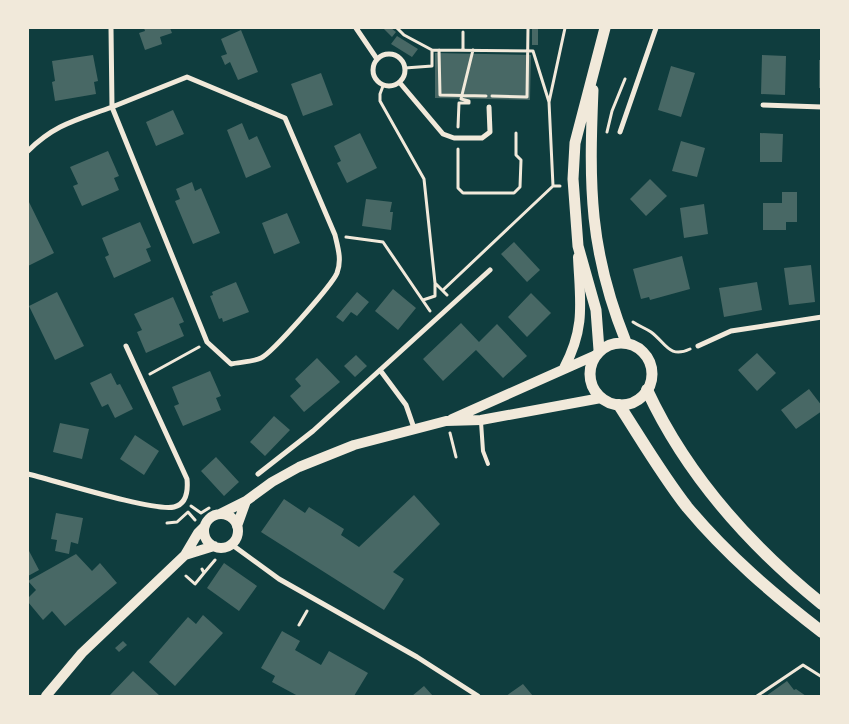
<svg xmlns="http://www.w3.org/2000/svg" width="849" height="724" font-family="'PT Sans Narrow',sans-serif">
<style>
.building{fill:#486865}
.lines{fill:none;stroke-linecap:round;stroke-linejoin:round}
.path{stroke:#f1e9da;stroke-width:3}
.service{stroke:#f1e9da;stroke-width:4}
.minor{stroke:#f1e9da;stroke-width:5}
.secondary{stroke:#f1e9da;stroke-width:10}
.primary{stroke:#f1e9da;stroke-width:11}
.trunk{stroke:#f1e9da;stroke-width:12}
</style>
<rect width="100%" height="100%" fill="#0f3d3e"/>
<path class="building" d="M144,28H170L172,33L160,37L162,44L145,50L139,33L145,31Z
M383,28H391L396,32L392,37Z
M532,28H538V45H532Z
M241,30L258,72L238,80L230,62L225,65L221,56L227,54L221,39Z
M397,36L418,49L412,57L391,44Z
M435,53L531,55L530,100L435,98Z
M93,55L98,81L94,82L96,94L55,101L52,82L55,81L52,61Z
M762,55L786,56L785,95L761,94Z
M819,60H822V88H819Z
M671,66L695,73L681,117L658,110Z
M321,73L333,105L303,116L291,84Z
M173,110L184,134L156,146L146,122Z
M242,123L249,140L257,136L271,167L246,178L227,130Z
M360,133L377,168L347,183L337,163L341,161L334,146Z
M760,133L783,134L782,162H760Z
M681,141L705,148L697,177L672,171Z
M108,151L119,176L114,178L119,190L82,206L73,186L78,184L70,167Z
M650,179L667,196L646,216L630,199Z
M192,182L195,191L201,188L220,233L193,244L175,201L180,199L176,189Z
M782,192H797V222H786V230H763V203H782Z
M366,199L392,202L390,212H393L391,230L362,226Z
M28,200L54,253L28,266Z
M704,204L708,234L684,238L680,208Z
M287,213L300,243L274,254L262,223Z
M140,222L151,247L146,249L151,261L114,278L105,257L109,255L102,238Z
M514,242L540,270L527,282L501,254Z
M682,256L690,289L650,300L649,297L641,299L633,269Z
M811,265L815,302L789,305L784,268Z
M236,282L249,312L223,322L222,318L219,319L210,296L213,295L212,292Z
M757,282L762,310L724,317L719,288Z
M393,289L416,308L398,330L375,311Z
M57,292L84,346L55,360L29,306Z
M357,292L369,302L357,316L351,312L343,322L336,317Z
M531,293L551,313L527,337L508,317Z
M173,297L184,322L179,324L184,336L146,353L137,332L142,330L134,314Z
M461,323L479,342L497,324L527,356L503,378L476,350L443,381L423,359Z
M757,353L776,373L757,391L738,370Z
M356,355L367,366L355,377L344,366Z
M317,358L340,382L304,412L290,396L301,386L295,379Z
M210,371L221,396L216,398L221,410L183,426L174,406L179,404L172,387Z
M111,373L117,385L120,384L133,409L115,418L108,404L102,407L90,383Z
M809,389L822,406V411L796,429L781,410Z
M274,416L290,430L265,456L250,442Z
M60,423L89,429L82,459L53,452Z
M135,435L159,451L144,475L120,459Z
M216,457L239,482L224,496L201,471Z
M414,495L440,524L393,572L404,579L384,610L261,532L284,499L305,513L309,507L344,529L341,535L359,547Z
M56,513L83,518L78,544L71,542L69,554L55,551L57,540L51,539Z
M28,549L39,570L28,576Z
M76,554L92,571L100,563L117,583L65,626L52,611L43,620L28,602V598L36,590L28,581Z
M224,563L257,586L239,611L207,588Z
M203,615L223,633L175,686L149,662L188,617L196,624Z
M282,631L300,641L295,650L321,665L329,651L368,673L354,696H298L272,682L275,676L261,668Z
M123,641L127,645L119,652L115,648Z
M133,671L160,696H109Z
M787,681L794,690L796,689L806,696H766Z
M523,684L533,696H506Z
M424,686L433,696H412Z"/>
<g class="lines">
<path class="path" d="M397,28L404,35L432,50L533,51L549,102
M439,50L440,95L486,96
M463,50V32
M405,68L432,66V50
M383,86L380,94V101L424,179L435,283L447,295
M492,96L527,97L528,28
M458,127L459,103H469V101L461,99L473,50
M607,132L612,111L625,79
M458,149V188L463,193H514L520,187L521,160L516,155V133
M560,186H553L549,102L565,28
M346,237L383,242L430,311
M443,290L553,186
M423,300L435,296V284
M633,322C639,326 645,328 651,332C666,343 669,359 690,349
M150,374L199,347
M450,433L456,457
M191,506L201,513L209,508
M167,523L177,522L188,512L195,520
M204,573L215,560
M186,576L195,584L204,573L202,569
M299,625L307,611
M757,696L803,665L822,677"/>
<path class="service" d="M481,422L483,451L488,464"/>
<path class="minor" d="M356,28L377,59
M373 70a16 16 0 1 1 32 0a16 16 0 1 1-32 0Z
M400,83L443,134L454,138H482L490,132L489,107
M763,105L822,107
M620,132L656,28
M28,151C55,124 77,120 112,107C137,97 162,87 187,77L285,118L335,235C338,248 342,260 337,273C332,285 272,353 261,358C253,362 240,362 231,364L207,342L112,107L111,28
M698,346L731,331L822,317
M380,370L406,405L414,428
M28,474C53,480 154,512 174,507C187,504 188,490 187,479L126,346
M258,474L313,431L490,270
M231,544L279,579L417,657L478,696"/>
<path class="secondary" d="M564,368C586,327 580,301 578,257
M452,419L596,355
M220,514L246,501L272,482L299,467L354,445L446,421L481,420L601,398
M204 531a17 17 0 1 1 34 0a17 17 0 1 1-34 0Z
M237,526L246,501
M185,555L214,546
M46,696L82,653L185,555L198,533L204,527"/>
<path class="primary" d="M593,90C589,187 589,250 626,342
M590 374a31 31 0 1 1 62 0a31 31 0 1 1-62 0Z
M599,350L596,310L578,246L573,179L575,143L605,28"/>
<path class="trunk" d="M647,390C687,476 749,545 822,604
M619,405C641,439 662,475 687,507C727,555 773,594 822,632"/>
</g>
<rect width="849" height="724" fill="none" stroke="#f1e9da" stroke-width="58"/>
</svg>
